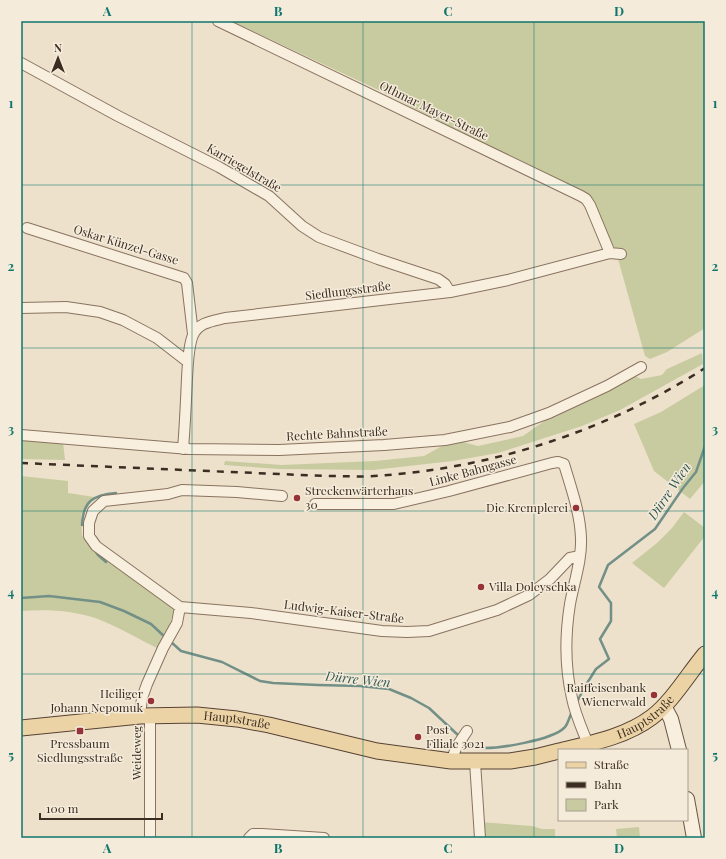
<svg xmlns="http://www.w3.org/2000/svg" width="726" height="859" font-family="'Playfair Display',serif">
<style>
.green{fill:#c8cb9f}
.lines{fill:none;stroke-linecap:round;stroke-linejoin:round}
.stream{stroke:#729087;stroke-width:2.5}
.street-casing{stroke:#897360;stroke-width:12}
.secondary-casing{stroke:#6b5543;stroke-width:16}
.primary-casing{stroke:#574233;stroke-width:17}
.street{stroke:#f8efde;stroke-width:10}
.secondary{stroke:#f8efde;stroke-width:14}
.primary{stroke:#ecd3a6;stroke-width:15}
.rail{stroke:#3b2d22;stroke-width:2.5;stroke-dasharray:7 7;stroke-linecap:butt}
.grid{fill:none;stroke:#0f766e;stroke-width:1;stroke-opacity:0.55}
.poi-dot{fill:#953339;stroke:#f4ebda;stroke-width:1.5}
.labels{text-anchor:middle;stroke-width:3;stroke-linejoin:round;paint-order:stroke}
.street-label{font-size:12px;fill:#3b2d22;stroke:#f4ebda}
.poi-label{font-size:12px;fill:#3b2d22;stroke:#f4ebda;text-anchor:start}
.water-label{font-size:13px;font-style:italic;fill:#335954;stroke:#f4ebda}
.neatline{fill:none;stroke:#0f766e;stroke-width:1.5}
.grid-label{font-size:13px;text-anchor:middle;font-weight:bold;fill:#0f766e}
</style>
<rect width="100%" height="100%" fill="#ede1cb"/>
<path class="green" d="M231,21H705V328L667,352L650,359L645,356L615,248L584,200L535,172L387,94Z
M702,353L703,364L620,410L582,426L498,453L453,461L373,470L280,469L224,465L225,461L282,465L375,461L424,456L442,446L463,442L478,446L523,436L550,417L609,391L635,376L641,379L662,375L667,369Z
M705,385V481L690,499L654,471L634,424L661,412Z
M21,439L63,442L65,460L21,459Z
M21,476L68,481V493L94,497L86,506L81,515L82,535L94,552L175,608L169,626L157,648C137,638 118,627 98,619C73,610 47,609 21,611Z
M684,512L705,528V536L664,588L632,563L657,543L672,528Z
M479,822L532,826L542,829H555V838H480Z
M639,827L640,838H617L616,829Z"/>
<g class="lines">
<path class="stream" d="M82,525C83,501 93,495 116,493
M94,549L98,555L106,562
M21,598L49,596L100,602L124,611L151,624L166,638
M170,641L181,651L222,662L260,681L273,683L318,685L360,686L389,689L411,698L429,708L459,736
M577,702L584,688L596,669L609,659L600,639L611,621V603L599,587L608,565L655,529L683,488L696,472L705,446
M465,741C470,744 475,747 481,748C498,749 552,740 564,728C568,725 569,717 572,712"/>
<g class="street-casing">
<path id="street" d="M218,21L581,196L586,199L590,205L610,253
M21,63L118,116L219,167L269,196L302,226L319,237L378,259L438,279L445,284L450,292
M27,228L184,278L187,283L193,334
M21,308L66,307L100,312L123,320L157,338L188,362
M21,435L189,449L279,450L384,445L445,440L510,427L549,413L607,386L641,367
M183,449C185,425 186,401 187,378C188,364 188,347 193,335C199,322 213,321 225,318L450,292L508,280L610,253L621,254
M282,496L237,492L182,490L168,494L104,501L93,511L89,523V536L96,546L180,607L251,613L382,631L407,632L429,631L497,610L529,595L550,579L570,558L580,556
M315,504H394L449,491L552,463L558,462L564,464C571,488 580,512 581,538C582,560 574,582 570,604C565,635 565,668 572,698C575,714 582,729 588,744
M140,716L142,698L147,684L163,648L177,623L180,607
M150,716V838
M451,761L457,746L467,731
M475,762L480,838
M249,838L253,834H262L324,838"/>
</g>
<g class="secondary-casing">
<path id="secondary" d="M664,706L671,719L679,750
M687,799L694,838"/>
</g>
<g class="primary-casing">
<g id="primary">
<path id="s1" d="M21,728L140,716L197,715L237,719L269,725L377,751L451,761H510L535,757L559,751"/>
<path id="s2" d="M563,750C593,743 627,736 652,717C672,702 689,673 705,654"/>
</g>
</g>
<use href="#street" class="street"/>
<use href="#secondary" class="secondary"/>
<use href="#primary" class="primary"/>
<path class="rail" d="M21,463L325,476C342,476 358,477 374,476C490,469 607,431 705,368"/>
</g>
<path class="grid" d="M192,21V838M363,21V838M534,21V838M21,185H705M21,348H705M21,511H705M21,674H705"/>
<g class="poi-dot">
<circle cx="297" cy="498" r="4"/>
<circle cx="576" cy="508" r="4"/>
<circle cx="481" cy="587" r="4"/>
<circle cx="654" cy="695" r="4"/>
<circle cx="151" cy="701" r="4"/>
<rect x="76" y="727" width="8" height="8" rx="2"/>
<circle cx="418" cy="737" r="4"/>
</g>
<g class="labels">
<g class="street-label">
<text transform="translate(434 111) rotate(26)" y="4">Othmar Mayer-Straße</text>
<text transform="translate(244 168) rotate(30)" y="4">Karriegelstraße</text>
<text transform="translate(126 245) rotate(17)" y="4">Oskar Künzel-Gasse</text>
<text transform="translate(348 291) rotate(-7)" y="4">Siedlungsstraße</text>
<text transform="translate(337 434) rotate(-3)" y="4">Rechte Bahnstraße</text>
<text transform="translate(473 471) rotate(-15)" y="4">Linke Bahngasse</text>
<text transform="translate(344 612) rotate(7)" y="4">Ludwig-Kaiser-Straße</text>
<text dy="4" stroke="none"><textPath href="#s2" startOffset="90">Hauptstraße</textPath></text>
<text dy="4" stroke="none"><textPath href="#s1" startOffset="217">Hauptstraße</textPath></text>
<text transform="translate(137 753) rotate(-90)" y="4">Weideweg</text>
</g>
<g class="poi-label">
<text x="305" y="495">Streckenwärterhaus<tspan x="305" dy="14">30</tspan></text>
<text x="568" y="512" text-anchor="end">Die Kremplerei</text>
<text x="489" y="591">Villa Doleyschka</text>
<text x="646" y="692" text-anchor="end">Raiffeisenbank<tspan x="646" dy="14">Wienerwald</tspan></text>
<text x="143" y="698" text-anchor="end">Heiliger<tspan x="143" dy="14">Johann Nepomuk</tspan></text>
<text x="426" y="734">Post<tspan x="426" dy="14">Filiale 3021</tspan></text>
<text x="80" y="748" text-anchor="middle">Pressbaum<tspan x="80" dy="14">Siedlungsstraße</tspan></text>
</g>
<g class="water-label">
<text transform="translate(669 491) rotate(-56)" y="5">Dürre Wien</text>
<text transform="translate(358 679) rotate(6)" y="5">Dürre Wien</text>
</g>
</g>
<rect width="726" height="859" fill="none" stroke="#f4ebda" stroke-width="44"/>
<rect x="558" y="749" width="130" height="72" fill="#f4ebda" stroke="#aa9f90"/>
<rect x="566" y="762" width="20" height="6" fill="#ecd3a6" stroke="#aa9f90"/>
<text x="594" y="769" font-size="12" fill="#3b2d22">Straße</text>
<rect x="566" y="782" width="20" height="6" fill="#3b2d22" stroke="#aa9f90"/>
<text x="594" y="789" font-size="12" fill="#3b2d22">Bahn</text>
<rect x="566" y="799" width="20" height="12" fill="#c8cb9f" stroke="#aa9f90"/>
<text x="594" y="809" font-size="12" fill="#3b2d22">Park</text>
<g transform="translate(58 58)" stroke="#f4ebda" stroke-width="3" paint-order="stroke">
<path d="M0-3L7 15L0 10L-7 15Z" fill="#3b2d22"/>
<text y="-6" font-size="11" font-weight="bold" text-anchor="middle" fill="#3b2d22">N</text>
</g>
<path d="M40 813v6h122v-6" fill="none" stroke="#3b2d22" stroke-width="2"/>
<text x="46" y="813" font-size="12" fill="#3b2d22" stroke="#f4ebda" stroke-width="3" paint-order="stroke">100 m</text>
<rect x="22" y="22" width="682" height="815" class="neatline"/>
<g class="grid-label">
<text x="107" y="16">A</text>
<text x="278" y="16">B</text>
<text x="448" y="16">C</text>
<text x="619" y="16">D</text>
<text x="11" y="108">1</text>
<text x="715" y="108">1</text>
<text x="11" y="271">2</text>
<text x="715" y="271">2</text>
<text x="11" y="434">3</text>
<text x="715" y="434">3</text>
<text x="11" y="597">4</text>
<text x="715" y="597">4</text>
<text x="11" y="760">5</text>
<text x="715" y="760">5</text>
<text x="107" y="853">A</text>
<text x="278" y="853">B</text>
<text x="448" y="853">C</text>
<text x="619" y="853">D</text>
</g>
</svg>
